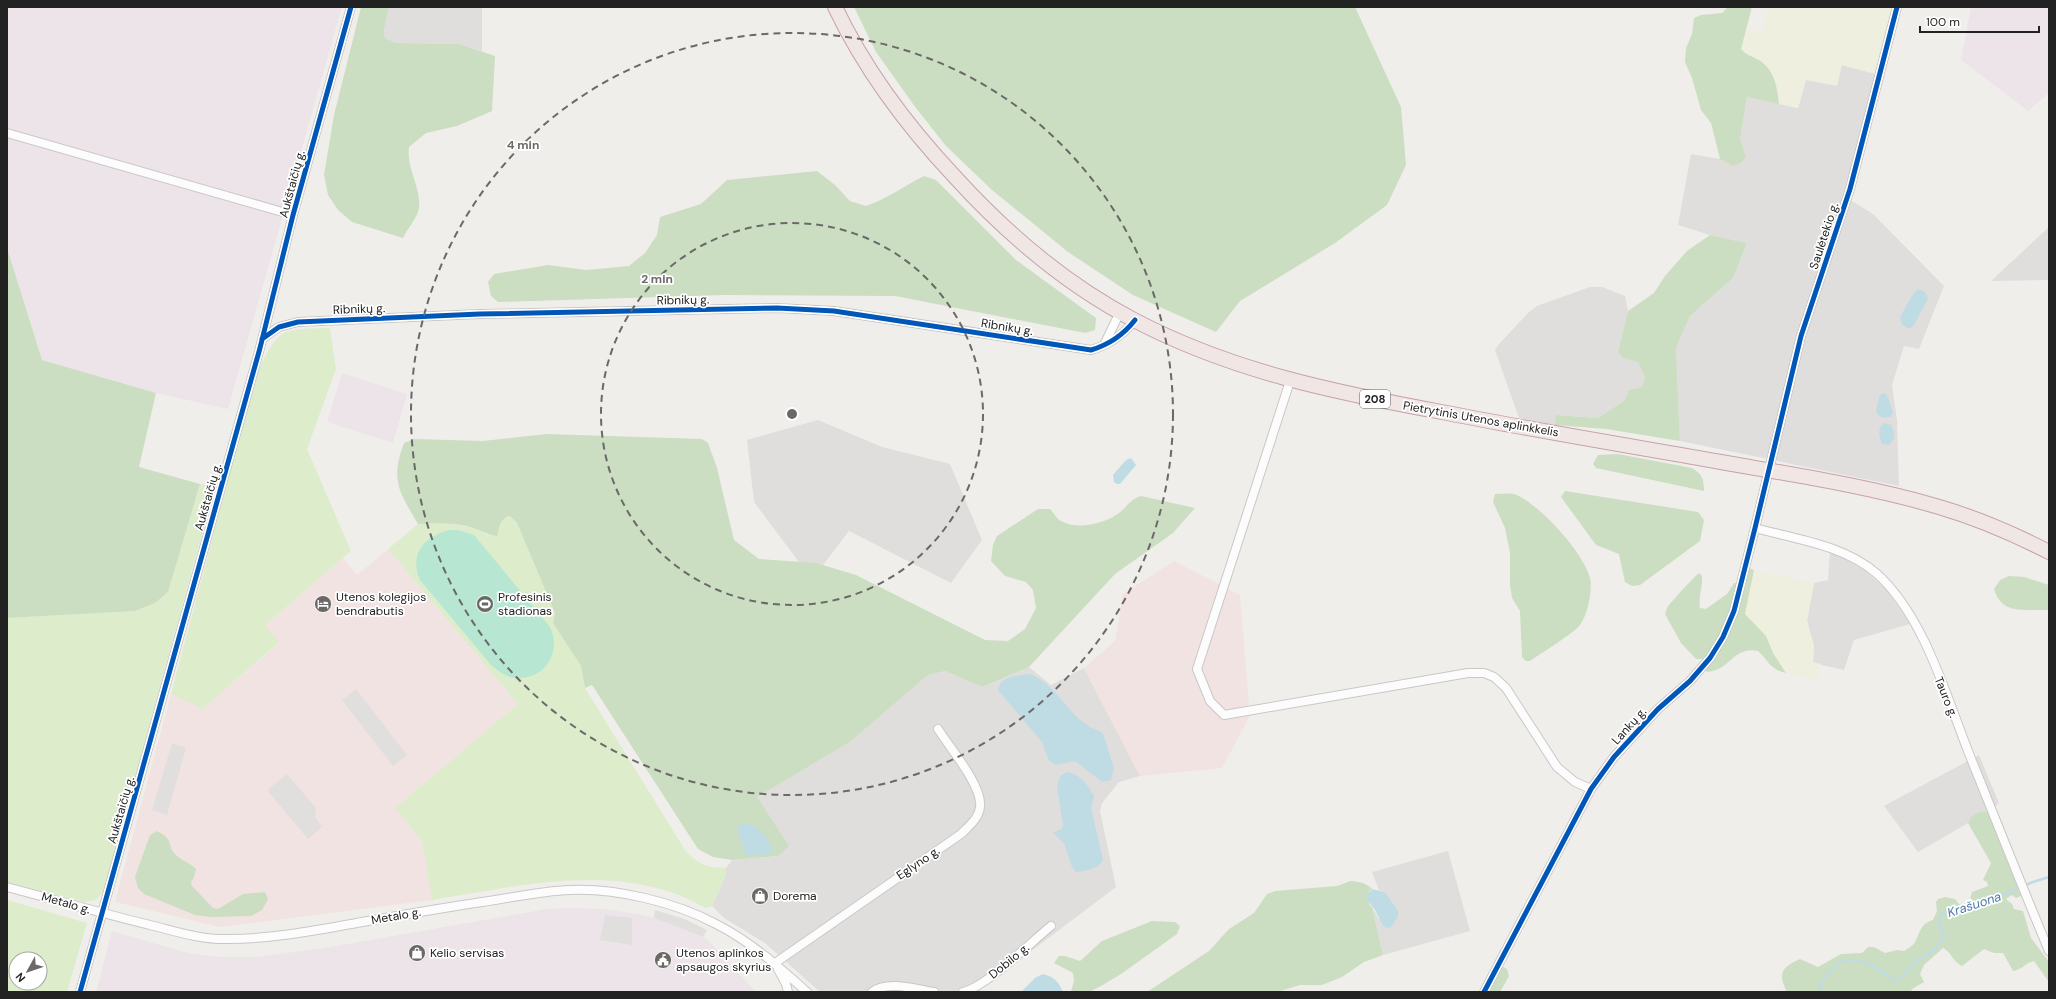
<svg xmlns="http://www.w3.org/2000/svg" width="2056" height="999" font-family="'DM Sans',sans-serif">
<style>
.residential{fill:#dfdedc}
.commercial{fill:#f1e3e1}
.industrial{fill:#ede4e9}
.farmland{fill:#efefdf}
.grass{fill:#ddeccb;fill-rule:evenodd}
.forest{fill:#cbdec1}
.pitch{fill:#b7e6d2}
.parking{fill:#e0dfde}
.water{fill:#bfdbe3}
.lines{fill:none;stroke-linecap:round;stroke-linejoin:round}
.stream{stroke:#bfdbe3;stroke-width:2.5}
.minor-casing{stroke:#c9c8c7;stroke-width:10}
.trunk-casing{stroke:#c5a2ac;stroke-width:16}
.minor{stroke:#fdfcfc;stroke-width:8}
.trunk{stroke:#f0e6e4;stroke-width:14}
.cycleway-casing{stroke:#fff;stroke-width:8}
.cycleway{stroke:#0057b8;stroke-width:5}
.ring{fill:none;stroke:#6a6968;stroke-width:2;stroke-dasharray:7 5}
.labels{text-anchor:middle;stroke-width:3.5;stroke-linejoin:round;paint-order:stroke}
.shield{fill:#fff;stroke:#646464;stroke-width:1}
.shield-label{font-size:11px;font-weight:bold;fill:#222}
.street-label{font-size:12px;fill:#222;stroke:#fff}
.poi-label{font-size:12px;fill:#222;stroke:#fff;text-anchor:start}
.water-label{font-size:13px;font-style:italic;fill:#4a7aab;stroke:#fff}
.centre{fill:#6a6968;stroke:#fff;stroke-width:2}
.ring-label{font-size:12px;text-anchor:middle;font-weight:bold;fill:#6a6968;stroke:#fff;stroke-width:3.5;stroke-linejoin:round;paint-order:stroke}
</style>
<rect width="100%" height="100%" fill="#f0eeeb"/>
<path class="residential" d="M389,7H482V51L460,44L396,43L385,38L384,30Z
M1842,65L1876,74L1844,196L1873,214L1944,286L1919,349L1904,346L1892,385L1897,420L1899,486L1680,441L1676,348L1690,316L1733,278L1747,243L1710,235L1678,225L1691,154L1720,159L1732,166L1740,140L1747,97L1798,108L1806,79Z
M2049,227V280L1991,281Z
M1590,287H1602L1625,296L1628,311L1618,352L1623,358L1638,361L1645,378L1642,387L1629,390L1624,401L1598,418L1557,415L1555,425L1519,418L1495,350L1499,344L1528,313L1537,306Z
M818,420L882,447L950,464L982,540L951,583L849,531L823,565L799,562L754,502L747,440Z
M1830,551L1864,570L1886,589L1910,624L1854,640L1844,670L1813,663L1814,646L1807,621L1814,583L1828,580Z
M1029,667L1051,685L1084,668L1140,776L1119,782L1102,803L1100,811L1116,887L977,992H820L765,943L724,918L712,906L726,874V868L732,860L778,856L756,797L850,742L928,675L945,671L982,687Z
M1979,755L1999,803L1988,812H1979L1968,823L1918,852L1884,806Z
M1448,851L1470,931L1383,955L1372,907L1379,919L1398,910L1385,892L1379,890L1372,872Z"/>
<path class="commercial" d="M388,549L518,704L395,808L422,841L432,900L220,927L115,902L171,694L203,709L279,643L265,625L343,558L357,575Z
M1174,561L1240,595L1250,716L1222,768L1140,776L1084,668L1115,641L1123,594Z"/>
<path class="industrial" d="M7,7H342L228,409L156,393L42,360L7,248Z
M1971,7H2049V93L2028,111L1961,60Z
M342,373L407,394L393,443L327,422Z
M570,908L603,909L639,914L658,919L707,939L756,992H96L112,931L188,953L218,957H256L324,948L547,909Z"/>
<path class="farmland" d="M1767,7H1894L1876,74L1842,65L1837,86L1806,80L1798,108L1779,104L1777,87L1758,60L1746,55L1741,49L1745,29L1762,31Z
M1754,570L1814,583L1807,621L1814,646L1813,662L1821,664L1817,681L1786,673L1773,653L1766,636L1745,614Z"/>
<path class="grass" d="M330,328L336,369L307,449L351,551L265,625L279,642L203,709L171,694L256,375C280,328 277,329 330,328Z
M200,484L215,487L103,892L96,900L84,902L7,882V618L135,611L155,603L168,592Z
M510,516L517,523L555,613L553,623L581,666L585,688L685,850C699,865 705,867 726,868V874L712,906L706,908C694,902 681,895 667,891C591,867 509,888 432,900L422,841L395,808L518,704L388,549L418,524L447,523L475,528L487,535L496,536C499,528 499,518 510,516Z
M7,900L87,923L67,992H7ZM16,959H40V983H16Z"/>
<path class="forest" d="M361,7H389L384,30L385,38L396,43L460,44L495,56L492,111L457,126L426,133L409,147C406,168 421,186 419,208C418,217 407,229 403,238L352,222L338,210L328,195L324,175L334,115Z
M854,7H1355L1401,107L1406,165L1387,205L1335,243L1240,301L1216,332L1133,295L1068,252L992,190L946,146L916,108L876,52Z
M1728,7H1752L1741,49C1747,56 1752,56 1759,60C1775,71 1777,86 1779,104L1747,97L1740,140L1746,158L1739,164L1732,166L1720,159L1711,123L1701,110L1692,78L1685,62L1686,48L1692,34L1694,18L1701,15L1722,13Z
M817,171L835,185L850,201L866,206C887,199 904,186 924,176L936,180L1016,260L1096,318L1095,330L1085,333L895,296L724,295L498,302L491,296L488,282L494,274L548,265L586,270L629,266L645,253L657,235L660,217L701,204L727,180Z
M1710,235L1747,243L1733,278L1690,316L1676,348L1680,441L1606,429L1555,425L1556,415L1598,418L1624,401L1629,390L1642,387L1645,378L1638,362L1623,358L1618,352L1628,311L1654,293L1665,276L1687,251Z
M7,248L42,360L156,393L139,467L200,484L168,592L155,603L135,611L7,618Z
M547,434L702,439L708,443L717,468L734,540L759,559L816,563L856,575L985,640L1008,641L1025,629L1036,608L1033,590L1026,582L1005,576L991,561L993,545L997,536L1038,509H1050C1054,513 1057,520 1063,522C1079,530 1106,523 1119,513C1127,507 1130,499 1141,496L1195,508L1173,533L1115,574L1029,667L982,687L945,671L928,675L850,742L757,797L789,846L778,856L732,860L713,857L698,849L592,685L585,688L581,666L553,623L555,613L517,523L510,516C500,518 499,527 497,536C487,535 482,531 474,528C455,522 437,523 418,524C399,491 390,481 404,443L414,439L483,441Z
M1618,454L1692,468C1702,474 1704,479 1704,491L1596,468L1593,464L1598,455Z
M1565,491L1698,512L1704,520L1700,541L1640,585L1632,586L1625,582L1619,554L1596,545L1561,497Z
M1495,494C1501,494 1508,493 1514,494C1538,502 1584,553 1590,578C1593,590 1587,616 1580,625C1574,633 1540,654 1530,661H1526L1522,657L1520,611L1512,598L1510,585V553L1505,528L1493,502Z
M1747,567L1754,570L1745,614L1766,636L1773,653L1786,673C1769,669 1770,662 1758,651C1733,646 1730,671 1707,672L1705,669L1726,641L1737,612Z
M1699,573L1702,576C1703,587 1698,597 1700,608L1706,609L1727,594L1734,583H1738C1732,610 1721,638 1703,659H1696L1681,643L1665,614C1666,612 1666,610 1667,608C1668,605 1695,576 1699,573Z
M2009,576L2024,577L2049,585V610C2026,609 2002,616 1994,589L2000,580Z
M1979,812H1988L2021,896L2016,898L2012,895L2006,899L2012,904L2014,909L2023,911L2031,938L2049,962V982L2034,961C2025,963 2022,970 2013,971L2003,953H1994L1984,949L1962,966C1953,962 1952,953 1943,948L1924,965L1920,974L1924,982L1912,989L1911,992H1787C1777,973 1782,967 1800,959L1818,967L1841,954L1862,953L1868,947H1874L1885,953L1897,950L1904,951C1908,948 1913,946 1915,942C1921,931 1920,924 1933,920L1937,911L1936,902L1938,899L1945,897L1955,899L1960,905L1969,903L1972,892L1988,886L1987,882L1983,880L1991,863L1968,823L1971,817Z
M157,831C175,840 166,845 176,855C182,861 189,862 196,869L194,877L191,882L192,886L213,908L218,909L243,894L265,892L268,899L262,910L251,916L210,917L195,915L144,894L138,888L135,877L150,835Z
M1350,881C1360,882 1365,882 1372,889L1369,891V904L1372,907L1383,955L1364,962L1342,977L1322,985H1300L1277,992H1147L1209,951L1229,929L1254,913L1267,894L1275,891L1337,886Z
M1152,921L1175,922L1180,926L1177,934L1121,974L1101,986L1089,992L1071,991L1074,981L1073,973L1054,963L1059,956H1065L1080,961L1102,941Z
M1501,966L1507,969L1509,976L1500,992H1487Z"/>
<path class="pitch" d="M449,530H458L474,535L550,627C562,651 545,680 517,678C507,678 500,672 492,666L420,580C409,554 424,537 449,530Z"/>
<path class="parking" d="M356,689L407,755L393,766L342,700Z
M172,743L186,748L167,815L152,810Z
M287,774L316,808L315,817L322,827L308,839L267,790Z
M655,910L682,918L707,930L703,937L654,918Z
M605,915L632,918V945L600,940Z"/>
<path class="water" d="M1918,289L1925,292L1928,299L1914,325L1911,328H1907L1902,325L1900,317L1913,294Z
M1885,393L1889,400L1893,413L1890,417C1884,418 1878,418 1876,411L1880,395Z
M1884,423L1891,425C1895,432 1896,441 1888,445L1882,444C1879,437 1877,428 1884,423Z
M1131,458L1136,465L1120,484H1117L1114,482L1113,475L1126,460Z
M1030,674C1055,684 1066,711 1087,725C1092,729 1098,729 1103,734L1114,768L1111,780L1102,782L1075,761L1056,765L1049,761L1042,742L998,690C1001,675 1018,676 1030,674Z
M1067,772C1080,774 1088,785 1094,796L1091,808L1103,860C1099,869 1085,871 1076,872L1072,867L1064,843L1053,833L1061,829L1063,825L1057,787L1060,776Z
M747,823C759,827 772,840 772,854L747,855L745,853L737,829L742,824Z
M1372,889L1385,892L1398,910V917L1390,928L1384,927L1375,910L1367,900V894Z
M1043,974C1054,977 1058,981 1063,992H1021L1035,978Z"/>
<g class="lines">
<path class="stream" d="M1820,992V984C1825,978 1831,969 1837,965C1859,952 1877,968 1894,981L1904,975L1915,962L1934,950L1945,936L1939,925L1942,913L1968,909L2033,882L2049,877"/>
<g class="minor-casing">
<path id="minor" d="M7,133L293,215
M262,339L279,327L298,322L480,314L777,308L834,311L1091,350C1108,345 1124,334 1135,320
M1105,343L1120,312
M1290,381L1197,669L1210,701L1224,715L1468,673H1484L1494,677L1506,688L1557,767L1575,782L1591,789
M1755,528C1796,539 1843,545 1876,573C1923,614 1946,695 1968,751C1995,818 2021,884 2049,951
M7,887C56,900 104,914 154,926C178,932 203,940 228,939C273,939 318,930 362,922C402,915 442,908 482,902C511,898 540,891 570,890C616,888 675,902 716,924C750,941 779,967 807,992
M775,963L961,834C968,827 979,818 980,807C983,786 949,747 938,729
M778,969L786,984L788,992
M80,992L260,348L293,215L351,7
M872,992C887,980 916,989 934,992
M963,992C986,987 1031,942 1051,926
M1484,992L1591,789L1614,757L1658,709L1690,681L1710,658L1723,637L1734,611L1755,528L1801,336L1850,189L1897,7"/>
</g>
<g class="trunk-casing">
<path id="trunk" d="M835,7C865,70 907,126 955,177C1006,233 1067,285 1134,320C1233,372 1338,393 1447,413C1538,431 1630,446 1721,462C1794,475 1868,486 1939,507C1977,518 2014,534 2049,552"/>
</g>
<use href="#minor" class="minor"/>
<use href="#trunk" class="trunk"/>
<g class="cycleway-casing">
<path id="cycleway" d="M262,339L279,327L298,322L480,314L777,308L834,311L1091,350C1108,345 1124,334 1135,320
M80,992L260,348L293,215L351,7
M1484,992L1591,789L1614,757L1658,709L1690,681L1710,658L1723,637L1734,611L1755,528L1801,336L1850,189L1897,7"/>
</g>
<use href="#cycleway" class="cycleway"/>
</g>
<g class="ring">
<circle cx="792" cy="414" r="191"/>
<circle cx="792" cy="414" r="381"/>
</g>
<defs>
<g id="hotel-disc" transform="scale(0.9)"><circle r="9.5" fill="#6a6968" stroke="#fff"/><path d="M-6-4.5h1.5V1H6V5H4.5V3h-9V5H-6ZM-4 0a1.8 1.8 0 1 1 3.6 0ZM.5 0V-2.5h3Q6-2.5 6 0Z" fill="#fff"/></g>
<g id="stadium-disc" transform="scale(0.9)"><circle r="9.5" fill="#6a6968" stroke="#fff"/><path d="M0-5a6.5 5 0 1 0 0 10a6.5 5 0 1 0 0-10ZM-3.5-1.8h7v3.6h-7Z" fill="#fff"/></g>
<g id="shop-disc" transform="scale(0.9)"><circle r="9.5" fill="#6a6968" stroke="#fff"/><path d="M-5-2.5h2.3a2.7 3.5 0 0 1 5.4 0H5L5.5 6h-11ZM-1.5-2.5h3a1.5 2.3 0 0 0-3 0Z" fill="#fff"/></g>
<g id="civic-disc" transform="scale(0.9)"><circle r="9.5" fill="#6a6968" stroke="#fff"/><path d="M-.6-6.5H3V-4.5H.6V-3L4-1V1h2V6H-6V1h2V-1L-.6-3ZM-1.2 2.5V6h2.4V2.5Z" fill="#fff"/></g>
</defs>
<g fill-rule="evenodd">
<use href="#hotel-disc" x="323" y="604"/>
<use href="#stadium-disc" x="485" y="604"/>
<use href="#shop-disc" x="760" y="896"/>
<use href="#shop-disc" x="417" y="953"/>
<use href="#civic-disc" x="663" y="960"/>
</g>
<g class="labels">
<rect class="shield" x="1360" y="390" width="30" height="18" rx="3"/>
<g class="shield-label">
<text x="1375" y="403">208</text>
</g>
<g class="street-label">
<text transform="translate(292 184) rotate(-75)" y="4">Aukštaičių g.</text>
<text transform="translate(1824 236) rotate(-72)" y="4">Saulėtekio g.</text>
<text transform="translate(683 300) rotate(-1)" y="4">Ribnikų g.</text>
<text transform="translate(359 309) rotate(-2)" y="4">Ribnikų g.</text>
<text transform="translate(1007 327) rotate(9)" y="4">Ribnikų g.</text>
<text transform="translate(1481 419) rotate(10)" y="4">Pietrytinis Utenos aplinkkelis</text>
<text transform="translate(208 497) rotate(-74)" y="4">Aukštaičių g.</text>
<text transform="translate(1946 697) rotate(68)" y="4">Tauro g.</text>
<text transform="translate(1629 726) rotate(-48)" y="4">Lankų g.</text>
<text transform="translate(121 810) rotate(-74)" y="4">Aukštaičių g.</text>
<text transform="translate(918 863) rotate(-34)" y="4">Eglyno g.</text>
<text transform="translate(66 903) rotate(16)" y="4">Metalo g.</text>
<text transform="translate(396 916) rotate(-10)" y="4">Metalo g.</text>
<text transform="translate(1009 961) rotate(-39)" y="4">Dobilo g.</text>
</g>
<g class="poi-label">
<text x="336" y="601">Utenos kolegijos<tspan x="336" dy="14">bendrabutis</tspan></text>
<text x="498" y="601">Profesinis<tspan x="498" dy="14">stadionas</tspan></text>
<text x="773" y="900">Dorema</text>
<text x="430" y="957">Kelio servisas</text>
<text x="676" y="957">Utenos aplinkos<tspan x="676" dy="14">apsaugos skyrius</tspan></text>
</g>
<g class="water-label">
<text transform="translate(1974 904) rotate(-18)" y="5">Krašuona</text>
</g>
</g>
<circle cx="792" cy="414" r="6" class="centre"/>
<g class="ring-label">
<text x="523" y="149">4 min</text>
<text x="657" y="283">2 min</text>
</g>
<rect width="2056" height="999" fill="none" stroke="#222222" stroke-width="16"/>
<g transform="translate(28 971) rotate(230)"><circle r="19" fill="#ffffff" stroke="#a7a7a7"/>
<path d="M0-3L7 15L0 10L-7 15Z" fill="#6a6968"/>
<text y="-6" font-size="11" font-weight="bold" text-anchor="middle" fill="#222222">N</text>
</g>
<path d="M1920 26v6h119v-6" fill="none" stroke="#222222" stroke-width="2"/>
<text x="1926" y="26" font-size="12" fill="#222222" stroke="#ffffff" stroke-width="3" paint-order="stroke">100 m</text>
</svg>
